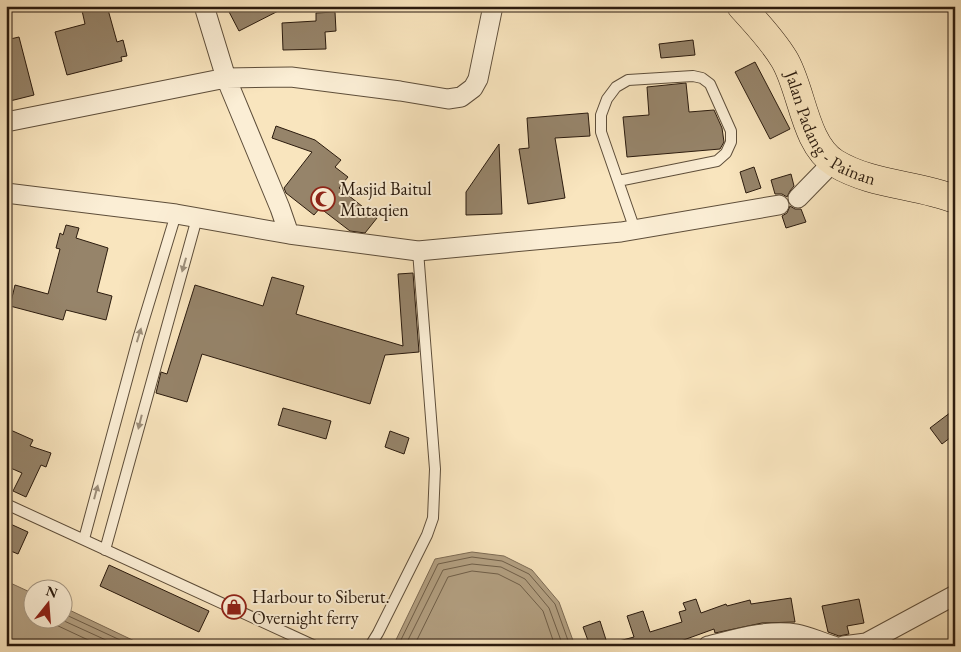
<svg xmlns="http://www.w3.org/2000/svg" width="961" height="652" font-family="'EB Garamond',serif">
<style>
.water{fill:#b3a082;stroke:#7d6b54}
.lines{fill:none;stroke-linecap:round;stroke-linejoin:round}
.shore{stroke:#6f5e48;stroke-width:1}
.building{fill:#96846a;stroke:#2b1b0e}
.service-casing{stroke:#5e4e3a;stroke-width:12}
.minor-casing{stroke:#5e4e3a;stroke-width:21}
.trunk-casing{stroke:#2b1b0e;stroke-width:29}
.service{stroke:#fbeed5;stroke-width:10}
.minor{stroke:#fbeed5;stroke-width:19}
.trunk{stroke:#f9e5be;stroke-width:28}
.oneway{fill:#9d8f7b}
.labels{text-anchor:middle;stroke-width:4;stroke-linejoin:round;paint-order:stroke}
.street-label{font-size:18px;fill:#2b1b0e;stroke:#fbeed5}
.poi-label{font-size:18px;fill:#2b1b0e;stroke:#fbeed5;text-anchor:start}
</style>
<rect width="100%" height="100%" fill="#f9e5be"/>
<filter id="stains"><feTurbulence type="fractalNoise" baseFrequency=".004" numOctaves="4"/><feColorMatrix values="0 0 0 0 .2 0 0 0 0 .09 0 0 0 0 .02 0 0 0 .5 -.17"/></filter>
<radialGradient id="worn" r=".72"><stop offset=".6" stop-color="#630" stop-opacity="0"/><stop offset="1" stop-color="#630" stop-opacity=".3"/></radialGradient>
<path class="water" d="M472,552L504,556L532,570L559,602L575,646H393L435,559Z
M6,581L32,593V620H62L63,607L145,646H6Z"/>
<g class="lines">
<path class="shore" d="M62,613L133,646
M49,620L54,624L101,646
M62,620L119,646
M398,646L438,564L472,557L502,561L529,574L555,604L570,646
M405,646L443,570L472,564L501,567L525,579L549,608L563,646
M414,646L448,577L472,571L498,574L520,585L543,611L555,646"/>
</g>
<path class="building" d="M81,6H107L117,42L123,40L127,56L121,57L122,61L67,75L55,32L85,24Z
M226,6H288L239,31Z
M335,12L336,31L325,32L326,49L283,50L282,23L316,21V13Z
M19,37L34,95L6,102V40Z
M693,40L695,55L661,58L659,44Z
M755,62L790,129L770,139L735,72Z
M686,83L689,112L714,110L722,128L724,142L720,149L627,157L623,117L649,115L647,87Z
M588,113L590,136L555,138L565,198L528,204L519,149L529,148L527,118Z
M276,126L315,140L341,160L335,167L348,177L339,188L377,218L365,233L350,231L320,208L314,215L286,193L284,188L312,152L272,138Z
M499,144L502,214L466,215V192Z
M754,167L761,188L746,193L740,172Z
M791,174L794,186L790,191L787,197L782,194H775L771,180Z
M790,206L795,209H801L806,222L786,228L782,216L787,213Z
M66,225L79,228L76,238L108,248L97,292L112,296L106,320L66,310L63,320L10,306L15,285L48,294L60,249L56,248L60,233L63,235Z
M413,273L419,352L385,355L370,404L202,354L187,402L156,393L161,372L167,374L195,285L263,306L272,277L304,286L296,314L403,346L398,274Z
M283,408L331,421L326,439L278,425Z
M955,409V434L942,444L930,428Z
M6,428L33,440L30,446L51,453L46,467L41,465L26,497L13,491L22,473L6,466Z
M390,431L409,438L404,454L385,447Z
M6,522L28,532L18,554L6,549Z
M109,565L209,611L199,632L100,586Z
M791,598L795,622L762,623L715,633L714,629L667,646H616L615,642L634,637L627,616L643,611L650,632L682,622L679,612L686,610L683,603L696,599L701,613L726,604L727,606L750,600L751,604Z
M859,599L864,623L847,626L849,634L839,636L828,632L822,606Z
M600,621L608,646H590L583,627Z"/>
<g class="lines">
<g class="service-casing">
<path id="service" d="M618,181L717,161L726,153L731,142V131L710,84L702,78L693,76L628,80L616,87L607,99L601,115V132L635,230
M6,504L315,646
M84,539L138,339L176,214
M105,550L197,218
M370,646L378,633L427,535L433,518L435,469L418,251"/>
</g>
<g class="minor-casing">
<path id="minor" d="M204,6L226,78L280,208L289,234
M6,122L226,78L291,77L400,91L448,99L461,97L473,88L478,79L493,6
M6,193L176,214L289,234L418,251L621,232L779,205
M798,198L833,162
M708,646C736,639 768,629 797,634C809,636 822,643 834,646
M843,646L866,643L955,595"/>
</g>
<g class="trunk-casing">
<g id="trunk">
<path id="s1" d="M741,6C756,23 772,39 784,59C802,88 804,144 835,163C871,185 916,184 955,199"/>
</g>
</g>
<use href="#service" class="service"/>
<use href="#minor" class="minor"/>
<use href="#trunk" class="trunk"/>
</g>
<defs><path id="oneway-solid" d="M-6-.8H1V-3.2L6.5 0L1 3.2V.8H-6Z" transform="scale(1.25)"/></defs>
<g class="oneway">
<use href="#oneway-solid" transform="translate(184 265) rotate(106)"/>
<use href="#oneway-solid" transform="translate(139 335) rotate(-73)"/>
<use href="#oneway-solid" transform="translate(140 422) rotate(104)"/>
<use href="#oneway-solid" transform="translate(96 492) rotate(-75)"/>
</g>
<defs>
<g id="mosque-ring" transform="scale(1.25)"><circle r="9.5" fill="#fbeed5" stroke="#8f2418" stroke-width="1.5"/><path d="M3.5-4.9A6 6 0 1 0 3.5 4.9A5 5 0 1 1 3.5-4.9Z" fill="#8f2418"/></g>
<g id="shop-ring" transform="scale(1.25)"><circle r="9.5" fill="#fbeed5" stroke="#8f2418" stroke-width="1.5"/><path d="M-5-2.5h2.3a2.7 3.5 0 0 1 5.4 0H5L5.5 6h-11ZM-1.5-2.5h3a1.5 2.3 0 0 0-3 0Z" fill="#8f2418"/></g>
</defs>
<g fill-rule="evenodd">
<use href="#mosque-ring" x="323" y="199"/>
<use href="#shop-ring" x="234" y="607"/>
</g>
<g class="labels">
<g class="street-label">
<text dy="6" stroke="none"><textPath href="#s1" startOffset="156">Jalan Padang - Painan</textPath></text>
</g>
<g class="poi-label">
<text x="340" y="195">Masjid Baitul<tspan x="340" dy="21">Mutaqien</tspan></text>
<text x="252" y="603">Harbour to Siberut.<tspan x="252" dy="21">Overnight ferry</tspan></text>
</g>
</g>
<rect width="961" height="652" fill="none" stroke="#f9e5be" stroke-width="25"/>
<rect x="8" y="8" width="946" height="637" fill="none" stroke="#2b1b0e" stroke-width="2.5"/>
<rect x="12" y="12" width="936" height="627" fill="none" stroke="#2b1b0e"/>
<g transform="translate(48 604) rotate(17)"><circle r="24" fill="#fbeed5" stroke="#a89a85"/>
<path d="M0-4L9 19L0 12L-9 19Z" fill="#8f2418"/>
<text y="-8" font-size="14" font-weight="bold" text-anchor="middle" fill="#2b1b0e">N</text>
</g>
<rect width="100%" height="100%" filter="url(#stains)"/>
<rect width="100%" height="100%" fill="url(#worn)"/>
</svg>
